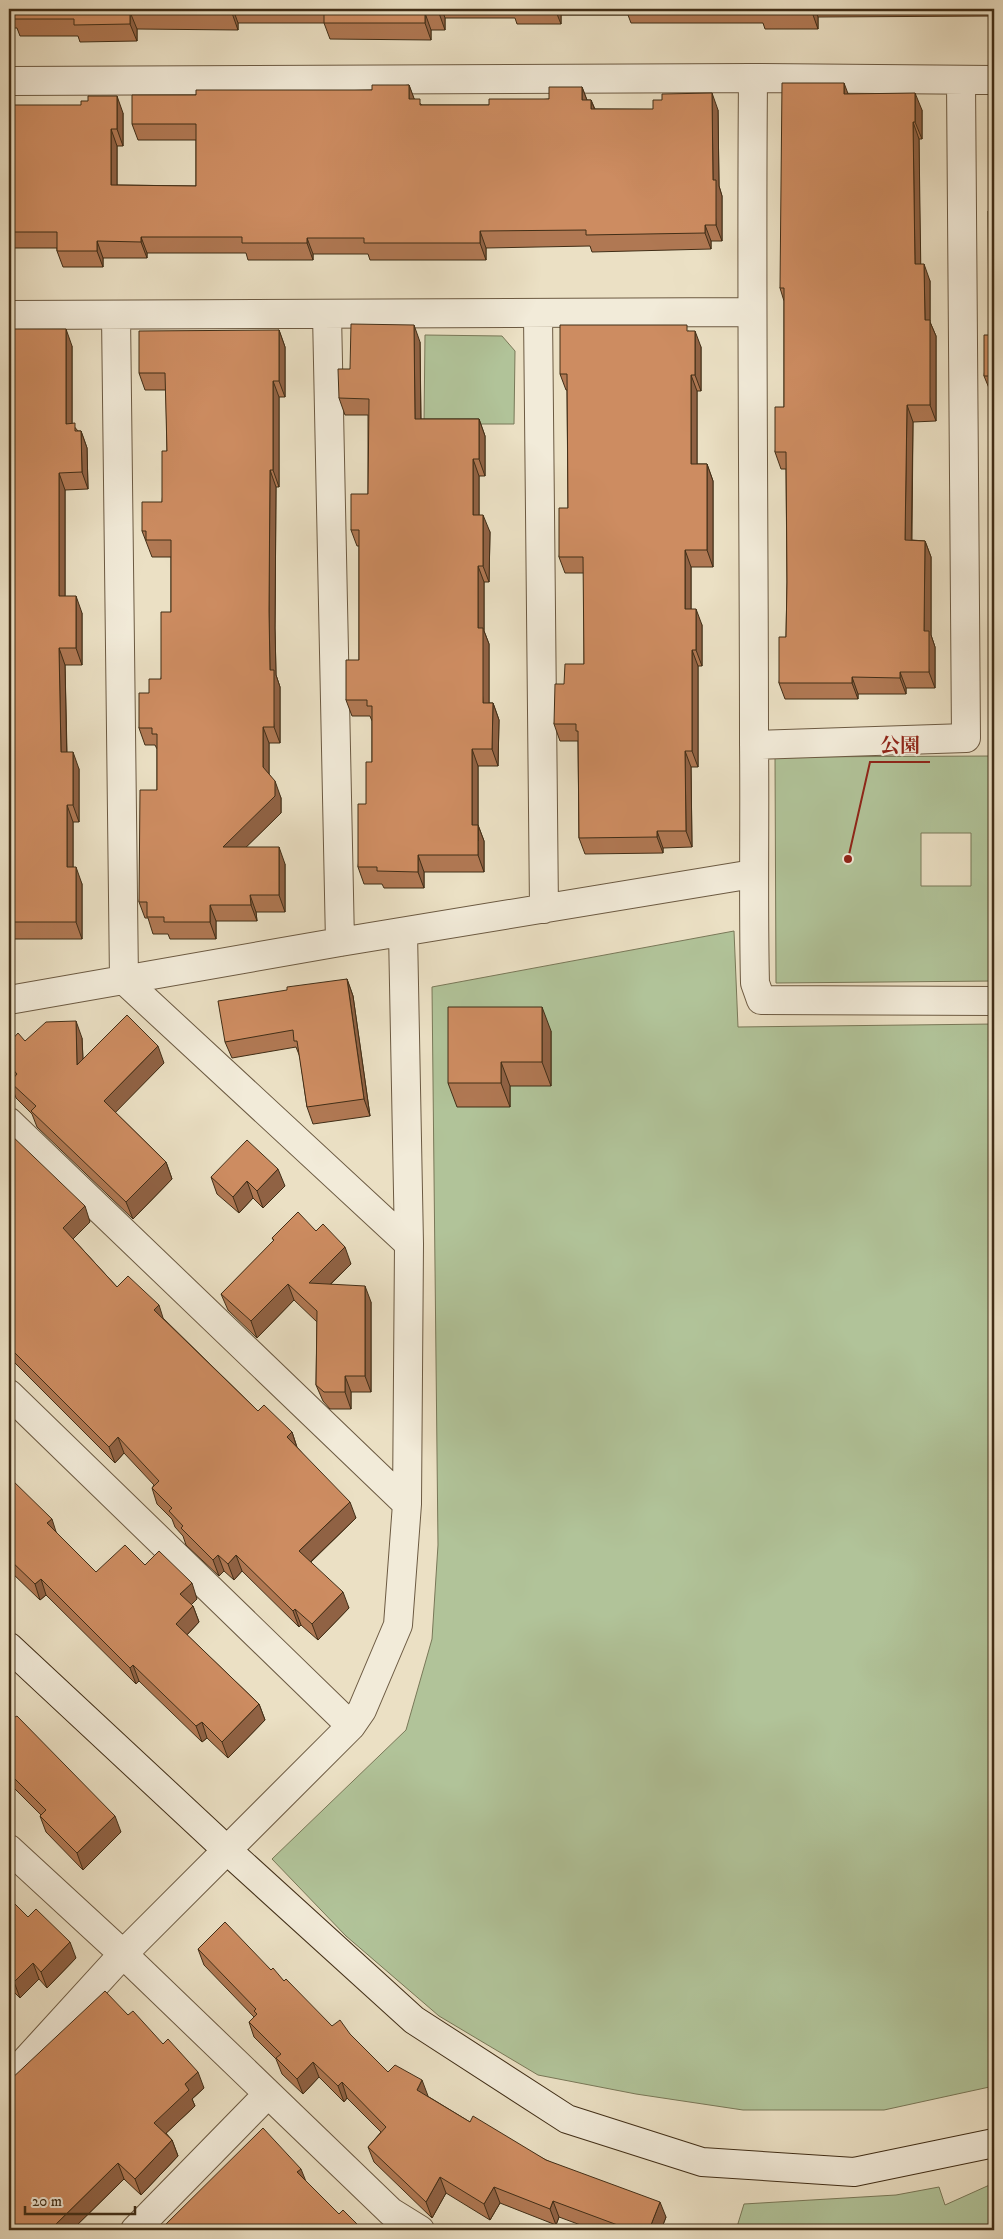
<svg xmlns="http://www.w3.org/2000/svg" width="1003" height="2239" font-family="'IM FELL DW Pica','Noto Serif JP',serif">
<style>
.green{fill:#b1c399;stroke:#797858;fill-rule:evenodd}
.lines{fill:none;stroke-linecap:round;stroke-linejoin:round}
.street-casing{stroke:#6c5a42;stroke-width:30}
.secondary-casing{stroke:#412e17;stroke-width:30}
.street{stroke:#f2ebd9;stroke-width:28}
.secondary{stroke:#f2ebd9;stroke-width:28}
.wall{fill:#b07853;stroke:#412e17}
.shaded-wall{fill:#906244;stroke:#412e17}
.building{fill:#cd8c61;stroke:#412e17}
.leader{fill:none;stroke:#8f2418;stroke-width:2}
.callout-dot{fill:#8f2418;stroke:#f2ebd9;stroke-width:2}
.callout-label{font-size:20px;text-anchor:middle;font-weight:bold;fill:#8f2418;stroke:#f2ebd9;stroke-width:4.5;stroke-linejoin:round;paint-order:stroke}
</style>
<rect width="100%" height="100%" fill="#ebe0c4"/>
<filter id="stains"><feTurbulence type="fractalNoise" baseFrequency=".004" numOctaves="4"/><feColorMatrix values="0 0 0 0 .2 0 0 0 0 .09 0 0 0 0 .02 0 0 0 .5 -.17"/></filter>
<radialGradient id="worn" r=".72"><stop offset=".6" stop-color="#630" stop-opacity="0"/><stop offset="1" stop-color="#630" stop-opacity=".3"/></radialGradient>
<path class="green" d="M425,335L502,336L515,351L514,424H424Z
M994,756V981L776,983L775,757ZM921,833H971V886H921Z
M734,931L738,1027L994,1024V2086L884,2110H743L636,2094L538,2075L439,2016L346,1936L272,1859L406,1730L432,1639L438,1545L432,987Z
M994,2183V2230H736L744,2204L896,2195L939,2187L945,2205Z"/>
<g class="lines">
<g class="street-casing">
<path id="street" d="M753,78C751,299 754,521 754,742C755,823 753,903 755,983L761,1000L994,1001
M9,81L753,78L994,80
M327,314L340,942
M538,314L544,909
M9,315L751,312
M116,315L124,980L409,1244
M754,745L966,738L961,81
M403,932L409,1244L407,1504L398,1625L362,1710L351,1726L123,1954L391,2212L420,2230
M9,1000L340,942L753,874
M9,1122L407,1504
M9,1394L351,1726
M9,1849L123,1954L9,2079
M135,2230L268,2094"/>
</g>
<g class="secondary-casing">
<path id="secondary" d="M9,1647L228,1851L414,2020L567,2119L702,2162L854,2172L994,2143"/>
</g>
<use href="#street" class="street"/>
<use href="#secondary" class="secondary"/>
</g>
<path class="wall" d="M9,9H994V16L818,17V29H765L763,23H631L628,15H561V24H517L515,18H445V30H431V40L330,39L324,23H238V30L137,29V41L80,42L78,36H20L17,28H9Z
M409,85L414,99L422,105H489L549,99L582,87L587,100H591L595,109L718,110L719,186L722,196V241H711V249L592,252L590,246L486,248V260H370L368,254H313V260H248L246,253H147V258H103V267H63L57,251V248H9V105L123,113V146H117V185L196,186V140H138L132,124L196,95L372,90Z
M848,94L922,110V139H919L920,264L930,281V322L936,336V421L913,422L912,540L925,541L931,557V635L935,647V688H906V694H858V699H785L779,683L786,637L787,582L786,469H781L775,452L784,407V301L780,288Z
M994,211V392L991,393L984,376L989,335Z
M9,329L72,346V424L78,431H81L87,448L88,489L65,490V596L82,613V665H65L67,752L79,769V822H73V867L82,884V939H9Z
M279,330L285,347V397H279V487H276L275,628L276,675L280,687V743H269V774L281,798V813L246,847L285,864V912H256L257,921H216V939H170L168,934H153L148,918H145L139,902L157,790V749L155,745H145L139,728L149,693L161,679L171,612V557H152L142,531L162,502L167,451L166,390H145L139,373Z
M689,331L701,347V391H697V464H707L713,481V567H691V609L702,625V666H698V767H691L692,847L663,848V853L585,854L579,838L578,741H560L554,724L564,684L584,664V573H565L559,557L568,508L567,390H566L560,374Z
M420,342L421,419H479L485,436V476H479V515L490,532L489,582H484V631L489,644V703H493L499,720L498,766H478V825L484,841V872H424V888H384L382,884H364L358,867L372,762V721L370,716H352L346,700L359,660V546H357L351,530L368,494V415H345L339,398L350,369Z
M347,979L353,996L370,1116L313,1124L307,1107L300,1057L296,1047L232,1058L225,1042Z
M551,1031V1086H510V1107H457L448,1083Z
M82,1038L83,1060L164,1063L115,1112L166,1162L172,1179L133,1219L37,1127L32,1114L16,1098L10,1082L12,1079L9,1076V1043L25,1041Z
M9,1134L90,1222L73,1239L117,1287L164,1319L258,1411L292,1432L297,1447L356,1518L311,1562L349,1608L318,1640L301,1625L299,1627L242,1571L234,1580L224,1571L219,1576L186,1545L183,1536L175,1527L172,1519L157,1504L152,1488L154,1485L124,1453L115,1463L9,1357Z
M211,1177L285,1186L263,1208L253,1198L239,1213L217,1194Z
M316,1231L351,1264L331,1284L371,1302V1392H351V1409H330L323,1401L316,1385L317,1322L294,1300L257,1338L228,1310L221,1294L274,1241L272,1238Z
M9,1477L57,1533L96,1572L145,1565L197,1599L191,1605L193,1606L199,1622L187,1635L259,1704L265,1720L228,1758L207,1738L202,1742L139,1681L136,1684L46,1595L40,1600L10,1571L9,1567Z
M9,1711L121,1832L83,1870L46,1832L40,1816L41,1815L9,1783Z
M9,1898L28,1917L76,1958L47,1988L39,1979L20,1998L9,1987Z
M198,1949L271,1970L284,1981L332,2026L350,2034L388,2072L470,2122L546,2160L666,2217L661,2230H594L559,2217L556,2225L500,2203L490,2220L446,2193L432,2218L374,2162L368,2147L381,2132L347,2098L344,2102L319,2077L303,2094L282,2074L276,2059L254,2037L249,2022L254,2017L204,1965Z
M128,2015L204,2088L192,2099L195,2106L166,2133L172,2140L178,2156L141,2195L124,2179L72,2230H9Z"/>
<path class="shaded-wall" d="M232,9H233L238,23V30L232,13Z
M439,9H442L445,18V30L439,13Z
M555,9H558L561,15V24Z
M812,9H815L818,17V29L812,12Z
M130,12L137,29V41L130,24Z
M425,13L431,30V40L425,23Z
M844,83L850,99L844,94Z
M409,85L415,101L409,99Z
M582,87L588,103L582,100Z
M712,93L718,110L719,186L722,196V241L716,225L713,180Z
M915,93L922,110V139L915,122Z
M117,96L123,113V146L117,129Z
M591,100L597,116L591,109Z
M913,122L919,139L921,281L915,264Z
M111,129L117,146V201L111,185Z
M705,225L711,241V249L705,233Z
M480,231L486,248V260L480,243Z
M141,237L147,253V258L141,242Z
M307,238L313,254V260L307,243Z
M97,241L103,258V267L97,251Z
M924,264L930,281V322L936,336V421L930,405L925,320Z
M414,325L420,342L421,436L415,419Z
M66,329L72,346V440L66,424Z
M279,330L285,347V397L279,381Z
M695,331L701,347V391L695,375Z
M691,375L697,391V481L691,464Z
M273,381L279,397V487L273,470Z
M907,405L913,422L911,557L905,540Z
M479,419L485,436V476L479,459Z
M81,431L87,448L88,489L82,472Z
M473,459L479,476V531L473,515Z
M707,464L713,481V567L707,550Z
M270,470L276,487L275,628L276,675L280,687V743L274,727L270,670L269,611Z
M59,473L65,490V613L59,596Z
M483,515L490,532L489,582L483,566Z
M925,541L931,557V635L935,647V688L929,672L924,631Z
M685,550L691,567V625L685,609Z
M478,566L484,582V631L489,644V720L483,703L478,628Z
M76,596L82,613V665L76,648Z
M696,609L702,625V666L696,650Z
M59,648L65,665L67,769L61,752Z
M692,650L698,666V767L692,751Z
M900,672L906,688V694L900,678Z
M852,677L858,694V699L852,683Z
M493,703L499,720L498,766L492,749Z
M263,727L269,743V784L263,767Z
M472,749L478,766V841L472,825Z
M685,751L691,767L692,847L686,831Z
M73,752L79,769V822L73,805Z
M275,781L281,798V813L229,864L223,847Z
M67,805L73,822V884L67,867Z
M478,825L484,841V872L478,855Z
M657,831L663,848V853L657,837Z
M279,847L285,864V912L279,895Z
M418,855L424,872V888L418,872Z
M76,867L82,884V939L76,922Z
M250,895L256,912L257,921L251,905Z
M210,905L216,921V939L210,922Z
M347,979L353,996L370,1116L364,1099Z
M542,1007L551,1031V1086L542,1062Z
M76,1021L82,1038L84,1082L77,1065Z
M158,1046L164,1063L110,1118L104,1101Z
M501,1062L510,1086V1107L501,1083Z
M166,1162L172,1179L133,1219L126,1202Z
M278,1169L285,1186L263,1208L257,1191Z
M247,1181L253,1198L239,1213L233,1197Z
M85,1206L90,1222L68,1244L63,1228Z
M345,1247L351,1264L315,1299L309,1283Z
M288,1284L294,1300L257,1338L251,1321Z
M365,1286L371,1302V1392L365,1376Z
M159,1305L164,1321L154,1310Z
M345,1376L351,1392V1409L345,1392Z
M292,1432L297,1448L287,1437Z
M118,1437L124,1453L115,1463L109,1447Z
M350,1502L356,1518L305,1567L299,1551Z
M52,1519L57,1535L47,1523Z
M218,1555L224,1571L219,1576L213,1560Z
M236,1555L242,1571L234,1580L228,1564Z
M41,1579L46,1595L40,1600L35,1584Z
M192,1583L197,1599L186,1610L180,1594Z
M343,1592L349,1608L318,1640L312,1624Z
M193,1606L199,1622L182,1640L176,1624Z
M295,1609L301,1625L299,1627L293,1611Z
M133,1665L139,1681L136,1684L130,1668Z
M259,1704L265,1720L228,1758L222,1742Z
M202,1722L207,1738L202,1742L196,1726Z
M115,1816L121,1832L83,1870L77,1853Z
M70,1942L76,1958L47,1988L41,1972Z
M33,1963L39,1979L20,1998L14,1982Z
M313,2062L319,2077L303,2094L297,2079Z
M198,2072L204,2088L192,2099L195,2106L160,2139L154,2123L185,2084Z
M422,2080L428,2096L423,2106L417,2090Z
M342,2082L347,2098L344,2102L338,2086Z
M172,2140L178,2156L141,2195L135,2179Z
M118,2163L124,2179L72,2230H52V2228Z
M301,2169L307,2184L297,2172Z
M440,2177L446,2193L432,2218L426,2202Z
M494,2187L500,2203L490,2220L484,2204Z
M553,2201L559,2217L556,2225L550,2209Z
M660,2202L666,2217L661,2230H649Z
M48,2224L50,2230H43Z"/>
<path class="building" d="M9,9H232V13L130,12V24L74,25V19H14V11H9Z
M324,9H439V13H425V23H324Z
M759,9H812V12H759Z
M782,83H844V94L915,93V122H913L915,264H924L925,320H930V405H907L905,540L925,541L924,631H929V672H900V678L852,677V683H779V637H786L787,582L786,452H775V407H784V288H780Z
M372,85H409V99H420V105H489V99H549V87H582V100H591V109H653V100H662V94L712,93L713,180H716V225H705V233L586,235V230L480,231V243H364V238H307V243H242V237H141V242L97,241V251H57V232H9V105H81V101H88V96H117V129H111V185L196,186V124H132V95H196V90H372Z
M988,211H994V376H984V335H989Z
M351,324L414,325L415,419H479V459H473V515H483V566H478V628H483V703H493L492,749H472V825H478V855H418V872L377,871V867H358V804H366V762H372V706H367V700H346V660H359V530H351V494H368L369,399L339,398L338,369H350Z
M560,325H687V331H695V375H691V464H707V550H685V609H696V650H692V751H685L686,831H657V837L579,838L578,731H576V724H554L555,684H564L565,664H584L583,557H559V508H568L567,374H560Z
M9,329H66V424L75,423V431H81L82,472L59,473V596H76V648H59L61,752H73V805H67V867H76V922H9Z
M279,330V381H273V470H270L269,611L270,670H274V727H263V767L275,781V796L223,847H279V895H250L251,905H210V922H164V917H147V902H139L140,790H157V734H152V728H139V693H149V679H161V612H171V540H146V531H142V502H162V451H167L165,373H139V331Z
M347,979L364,1099L307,1107L297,1041H294L293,1030L225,1042L218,1001L287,990V987Z
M448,1007H542V1062H501V1083H448Z
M127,1015L158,1046L104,1101L166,1162L126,1202L31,1111L36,1106L10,1082L17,1074L9,1065V1043L18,1033L25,1041L46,1022L76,1021L77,1065Z
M9,1133L85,1206L63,1228L117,1287L128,1276L159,1305L154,1310L258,1411L264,1405L292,1432L287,1437L350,1502L299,1551L343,1592L312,1624L295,1609L293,1611L236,1555L228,1564L218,1555L213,1560L181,1528L183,1526L169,1511L172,1508L152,1488L159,1481L118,1437L109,1447L9,1347Z
M247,1140L278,1169L257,1191L247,1181L233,1197L211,1177Z
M298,1212L316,1231L323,1224L345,1247L309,1283L365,1286V1376H345V1392H324L316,1385L317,1311L288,1284L251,1321L221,1294L274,1240L272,1238Z
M9,1477L52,1519L47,1523L96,1572L125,1545L145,1565L159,1551L192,1583L180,1594L193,1606L176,1624L259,1704L222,1742L202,1722L196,1726L133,1665L130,1668L41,1579L35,1584L9,1559V1551L11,1549L9,1547Z
M9,1711L15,1717L17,1716L115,1816L77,1853L40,1816L46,1810L9,1773Z
M9,1898L28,1917L36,1909L70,1942L41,1972L33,1963L14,1982L9,1976Z
M225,1922L271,1970L273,1968L284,1981L286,1979L332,2026L340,2020L350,2034L388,2072L395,2065L422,2080L417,2090L470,2122L473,2116L546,2160L660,2202L649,2230H631L553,2201L550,2209L494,2187L484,2204L440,2177L426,2202L368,2147L386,2127L342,2082L338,2086L313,2062L297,2079L276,2058L281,2054L249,2022L257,2014L254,2011L256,2009L198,1949Z
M105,1991L128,2015L133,2011L163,2044L168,2039L198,2072L185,2084L189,2090L154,2123L172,2140L135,2179L118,2163L52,2228L48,2224L43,2230H9V2081Z
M263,2128L301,2169L297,2172L339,2214L343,2210L363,2230H160Z"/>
<path class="leader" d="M848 859L870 762H930"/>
<circle class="callout-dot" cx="848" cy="859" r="5"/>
<g class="callout-label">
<text x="900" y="752">公園</text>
</g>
<rect width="1003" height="2239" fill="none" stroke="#ebe0c4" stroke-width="30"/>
<rect x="10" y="10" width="983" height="2219" fill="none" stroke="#412e17" stroke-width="2.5"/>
<rect x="15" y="15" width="973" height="2209" fill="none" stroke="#412e17"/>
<path d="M25 2206v8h110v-8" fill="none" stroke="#412e17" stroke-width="2.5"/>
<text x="32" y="2206" font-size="15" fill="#412e17" stroke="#f2ebd9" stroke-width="4" paint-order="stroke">20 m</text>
<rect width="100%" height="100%" filter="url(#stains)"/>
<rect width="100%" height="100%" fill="url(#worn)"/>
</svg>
